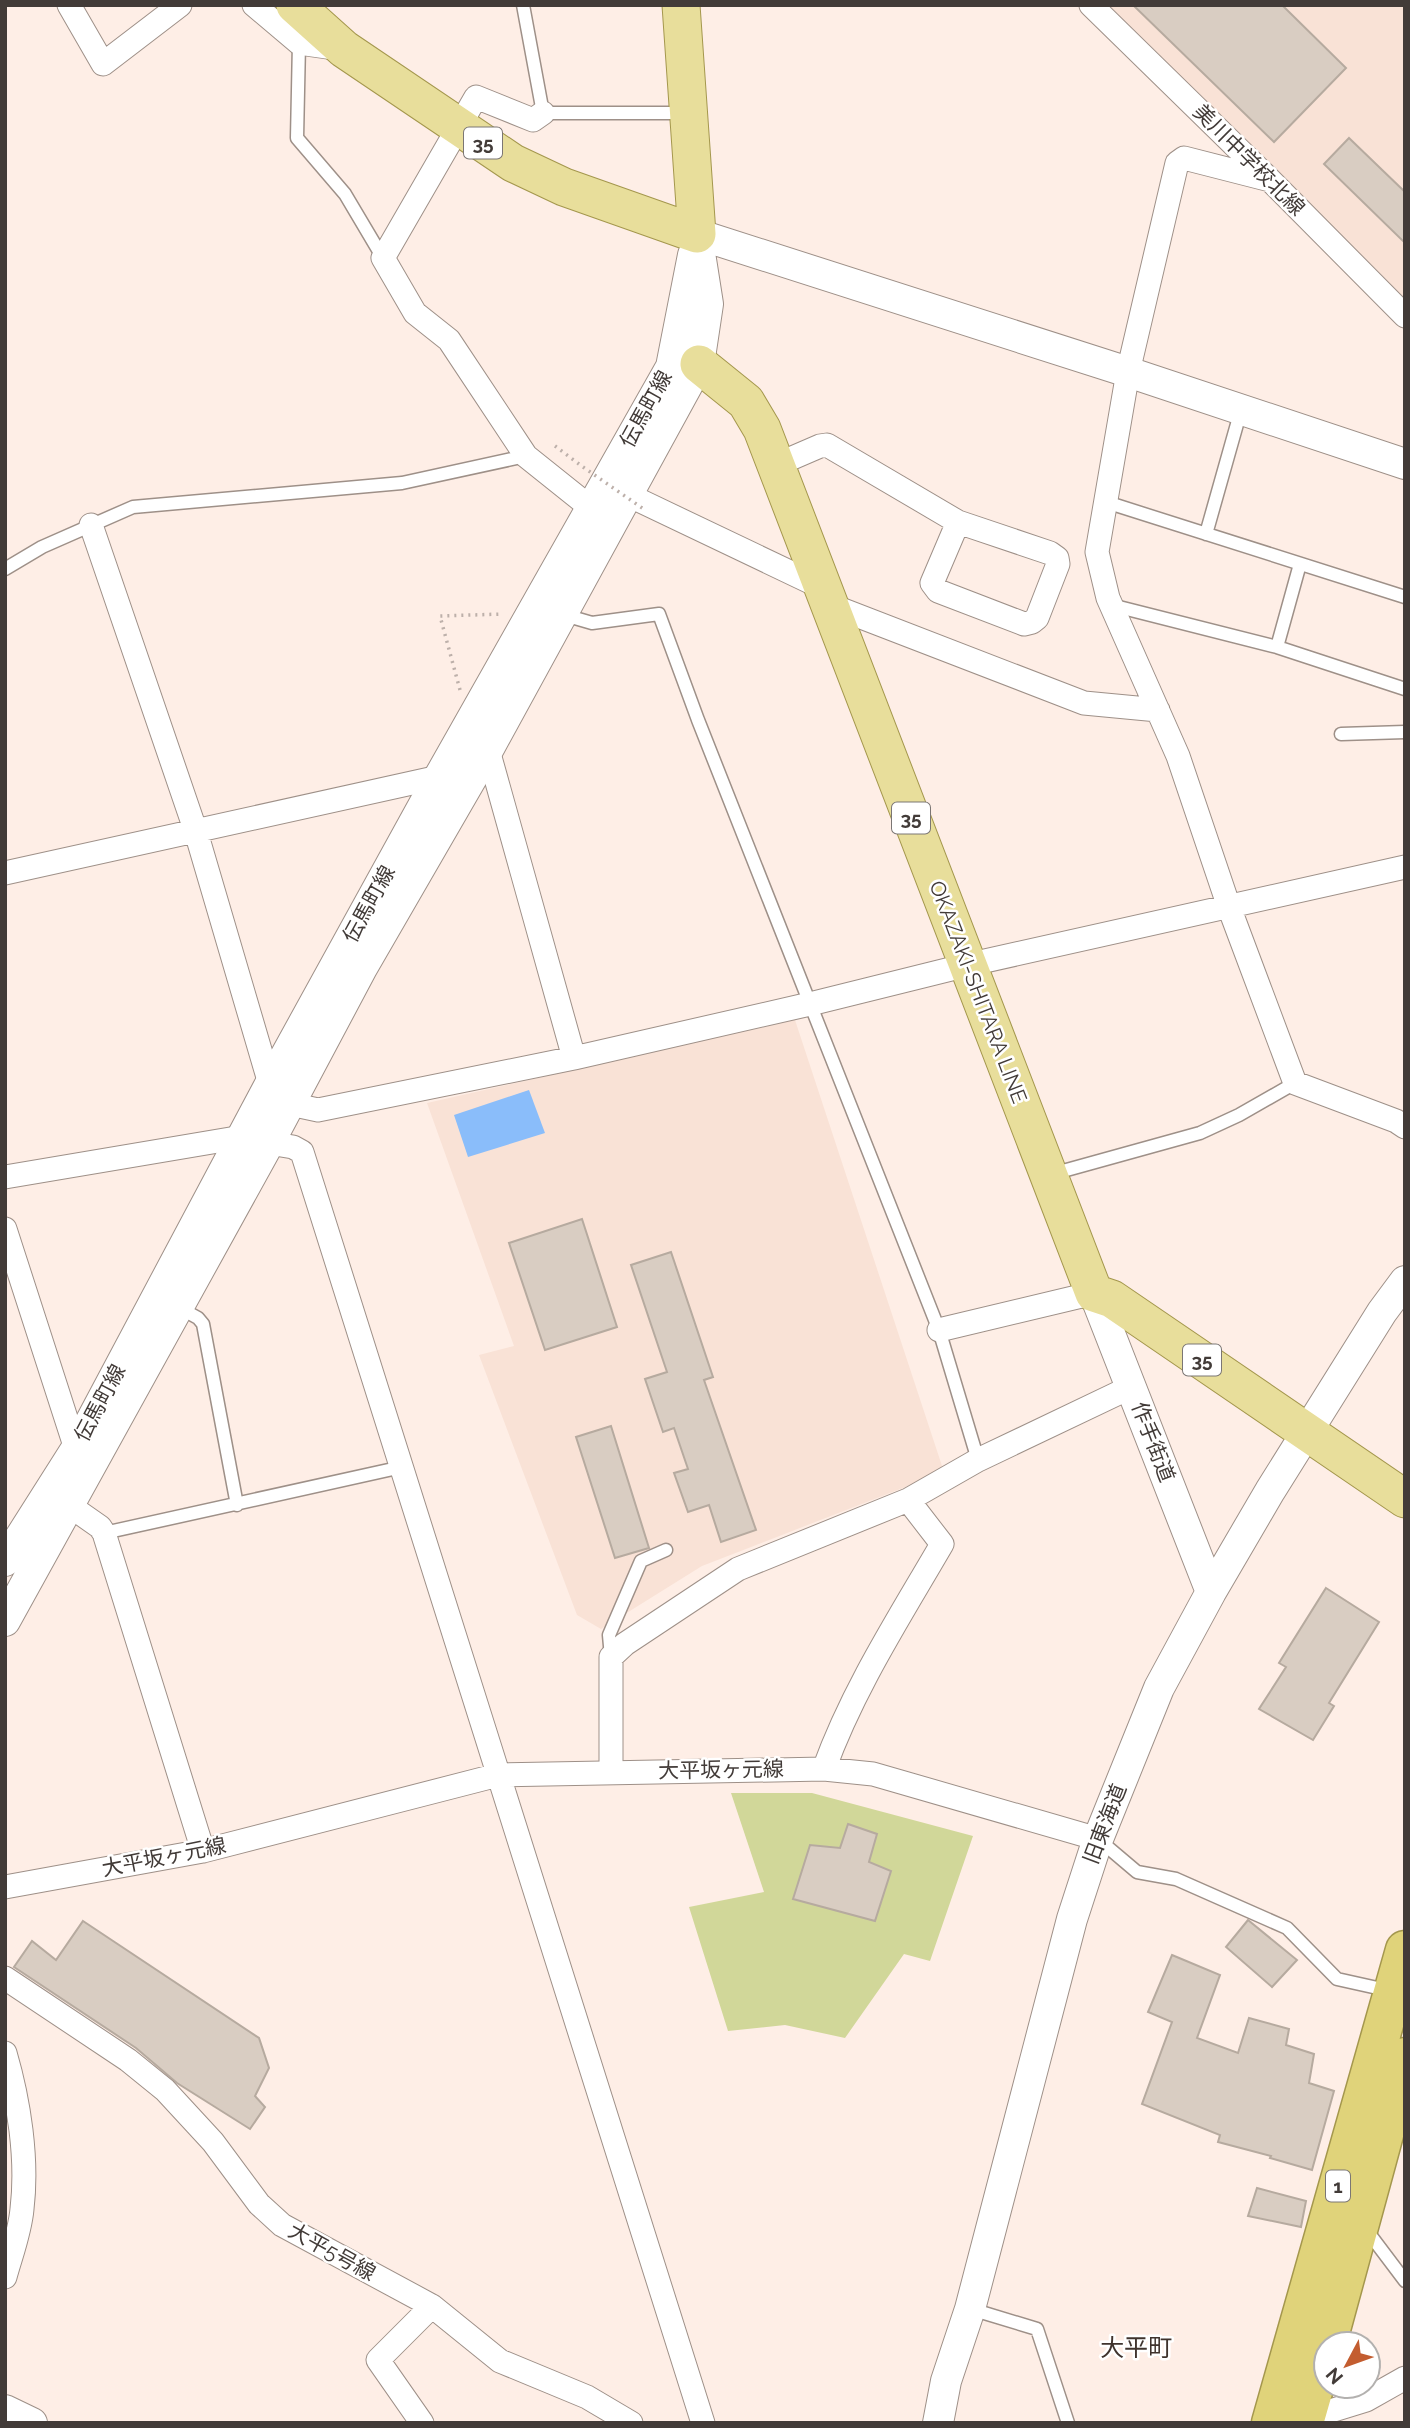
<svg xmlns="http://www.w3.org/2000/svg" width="1410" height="2428" font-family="Raleway,'Noto Sans JP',sans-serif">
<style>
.built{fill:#f9e2d6}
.green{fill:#d1d799}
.water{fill:#8abdfa}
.building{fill:#d9cdc2;stroke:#b6aa9f;stroke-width:2}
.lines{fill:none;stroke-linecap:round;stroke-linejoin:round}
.service-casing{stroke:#9e9088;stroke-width:15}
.minor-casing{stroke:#9e9088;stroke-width:25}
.tertiary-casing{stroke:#9e9088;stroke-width:32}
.primary-casing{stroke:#a4974d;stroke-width:39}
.trunk-casing{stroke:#a4974d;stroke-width:41}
.path{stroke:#bdb0aa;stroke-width:3.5;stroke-dasharray:2 5;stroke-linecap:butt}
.service{stroke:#fff;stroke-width:12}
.minor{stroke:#fff;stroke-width:23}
.tertiary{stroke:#fff;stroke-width:30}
.primary{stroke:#e8de9b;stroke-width:37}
.trunk{stroke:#e0d37a;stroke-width:38}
.path-bridge{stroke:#bdb0aa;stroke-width:3.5;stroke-dasharray:2 5;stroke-linecap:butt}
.labels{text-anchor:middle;stroke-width:5;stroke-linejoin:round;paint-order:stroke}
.shield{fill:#fff;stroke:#7b7674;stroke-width:2}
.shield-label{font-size:19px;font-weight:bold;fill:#423b38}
.street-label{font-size:21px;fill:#423b38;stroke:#fff}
.quarter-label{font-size:24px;fill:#3f332d;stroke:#fff}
</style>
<rect width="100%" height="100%" fill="#feeee6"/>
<path class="built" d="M1104,5H1405V300Z
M795,1020L944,1472L702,1566L601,1629L577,1615L479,1355L514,1346L427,1103Z"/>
<path class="green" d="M731,1793H812L973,1836L930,1961L904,1954L845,2038L785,2025L728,2031L689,1907L764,1892Z"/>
<path class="water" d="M529,1090L545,1133L468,1157L454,1115Z"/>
<path class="building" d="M1133,5H1282L1346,68L1274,142Z
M1349,138L1405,192V243L1324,164Z
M582,1219L617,1327L545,1350L509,1243Z
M671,1252L713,1377L704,1380L756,1530L721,1542L709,1505L688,1512L674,1473L688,1469L674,1428L663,1432L645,1379L667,1372L631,1265Z
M611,1426L649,1548L615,1558L576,1437Z
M1326,1588L1379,1622L1329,1703L1334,1706L1313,1740L1259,1709L1286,1667L1279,1663Z
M848,1824L877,1834L869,1862L891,1871L875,1921L793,1899L810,1845L840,1848Z
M1248,1920L1297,1960L1272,1987L1226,1947Z
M83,1921L259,2038L269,2068L255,2096L265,2107L250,2129L177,2083L136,2048L14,1967L32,1941L56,1960Z
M1172,1955L1220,1975L1197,2038L1238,2053L1249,2018L1289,2029L1286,2045L1314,2054L1309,2083L1334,2091L1312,2170L1270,2158L1271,2156L1218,2142L1220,2135L1142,2104L1172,2022L1148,2012Z
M1257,2188L1306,2201L1301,2227L1248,2216Z"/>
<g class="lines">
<g class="service-casing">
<path id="service" d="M523,5L543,113H685
M299,43L297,138L345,194L383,258
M1106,502L1405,597
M1206,534L1241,410
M5,569L42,547L133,507L402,483L526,456
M1111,605L1277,647L1405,689
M561,614L592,623L659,614L698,720L939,1330L978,1460
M1277,647L1300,564
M1341,734L1405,732
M1052,1174L1200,1133L1239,1115L1295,1083
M178,1307L198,1318L203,1324L237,1505
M104,1533L402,1467
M611,1657L609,1635L641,1561L666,1550
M1098,1839L1137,1872L1176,1879L1287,1928L1337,1979L1391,1991
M1365,2228L1405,2281
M971,2309L1037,2329L1068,2423"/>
</g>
<g class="minor-casing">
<path id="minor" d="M69,5L103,64L180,5
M254,5L299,43L341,49
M1091,5L1270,180L1405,316
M543,113L533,120L476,97L383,258L415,313L449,340L526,456L591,508
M1270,180L1184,158L1177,163L1128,372L1097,552L1108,598L1178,756L1229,907L1295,1083L1396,1121L1405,1127
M776,465L820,446L827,445L958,522L1050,553L1057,558L1058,564L1037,618L1032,622L1024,624L938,591L932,583L958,522
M626,494L823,588
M91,525L196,832L270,1084
M830,605L1084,703L1158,710
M488,750L574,1058
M5,873L439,777
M290,1104L318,1110L574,1058L810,1004L967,965L1405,867
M269,1143L293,1147L302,1152L703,2423
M5,1177L242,1137
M5,1229L76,1449
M939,1330L1094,1293
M70,1506L100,1527L104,1533L203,1851
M824,1769C853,1689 899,1618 942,1544L908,1500L978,1460L1131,1387
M611,1772V1657L625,1644L738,1569L908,1500
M5,1887L203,1851L498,1775L824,1769L873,1774L1098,1839
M5,1978L128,2060L165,2090L213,2142L259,2204L282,2225L432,2306L500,2361L587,2397L631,2423
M5,2053C19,2101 28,2159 22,2209C20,2232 11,2255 5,2277
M1298,2421L1366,2400L1405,2378
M422,2423L378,2360L432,2306"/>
</g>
<g class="tertiary-casing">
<path id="tertiary" d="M697,234L1128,372L1405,464
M1094,1293L1211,1592
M5,1561L76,1449L270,1084L439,777L671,367L693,255
M5,1621L269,1143L362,968L488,750L699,364L708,304L697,234
M5,2410L32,2423
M938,2423L946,2381L970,2309L1072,1919L1098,1839L1159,1688L1211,1592L1270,1491L1382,1312L1405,1281"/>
</g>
<g class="primary-casing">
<path id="primary" d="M295,5L344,49L513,163L564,187L697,234L681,5
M699,364L746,402L762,429L1094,1293L1112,1299L1405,1499"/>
</g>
<g class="trunk-casing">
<path id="trunk" d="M1327,2344L1405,2057
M1271,2423L1405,1950
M1304,2423L1326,2346"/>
</g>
<path class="path" d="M555,446L583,467
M460,690L440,616L503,614"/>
<use href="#service" class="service"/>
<use href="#minor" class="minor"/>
<use href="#tertiary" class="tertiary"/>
<use href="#primary" class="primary"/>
<use href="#trunk" class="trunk"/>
<path class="path-bridge" d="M583,467L645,510"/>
</g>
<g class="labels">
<g class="shield">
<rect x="464" y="127.5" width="38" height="31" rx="5"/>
<rect x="892" y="802.5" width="38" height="31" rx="5"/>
<rect x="1183" y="1344.5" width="38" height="31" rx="5"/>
<rect x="1326" y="2170.5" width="24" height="31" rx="5"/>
</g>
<g class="shield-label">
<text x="483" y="150">35</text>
<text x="911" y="825">35</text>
<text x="1202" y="1367">35</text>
<text x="1338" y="2193">1</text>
</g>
<g class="street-label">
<text transform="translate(1249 160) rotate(45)" y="7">美川中学校北線</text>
<text transform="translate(646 409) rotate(-61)" y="7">伝馬町線</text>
<text transform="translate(369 904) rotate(-61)" y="7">伝馬町線</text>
<text transform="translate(978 992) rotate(69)" y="7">OKAZAKI-SHITARA LINE</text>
<text transform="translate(100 1403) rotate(-62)" y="7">伝馬町線</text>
<text transform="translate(1153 1442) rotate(69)" y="7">作手街道</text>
<text transform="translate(721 1770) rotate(-1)" y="7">大平坂ヶ元線</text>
<text transform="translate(1105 1824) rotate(-69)" y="7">旧東海道</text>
<text transform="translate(164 1857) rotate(-11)" y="7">大平坂ヶ元線</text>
<text transform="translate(332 2252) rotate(29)" y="7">大平5号線</text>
</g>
<g class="quarter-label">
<text x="1136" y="2356">大平町</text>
</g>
</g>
<rect width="1410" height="2428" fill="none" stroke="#423b38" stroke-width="14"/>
<g transform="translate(1347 2365) rotate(229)"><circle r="33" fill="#ffffff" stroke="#b3b1af" stroke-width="2"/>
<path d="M0-5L12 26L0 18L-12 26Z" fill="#c35d30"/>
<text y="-10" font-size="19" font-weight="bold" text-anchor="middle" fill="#423b38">N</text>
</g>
</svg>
